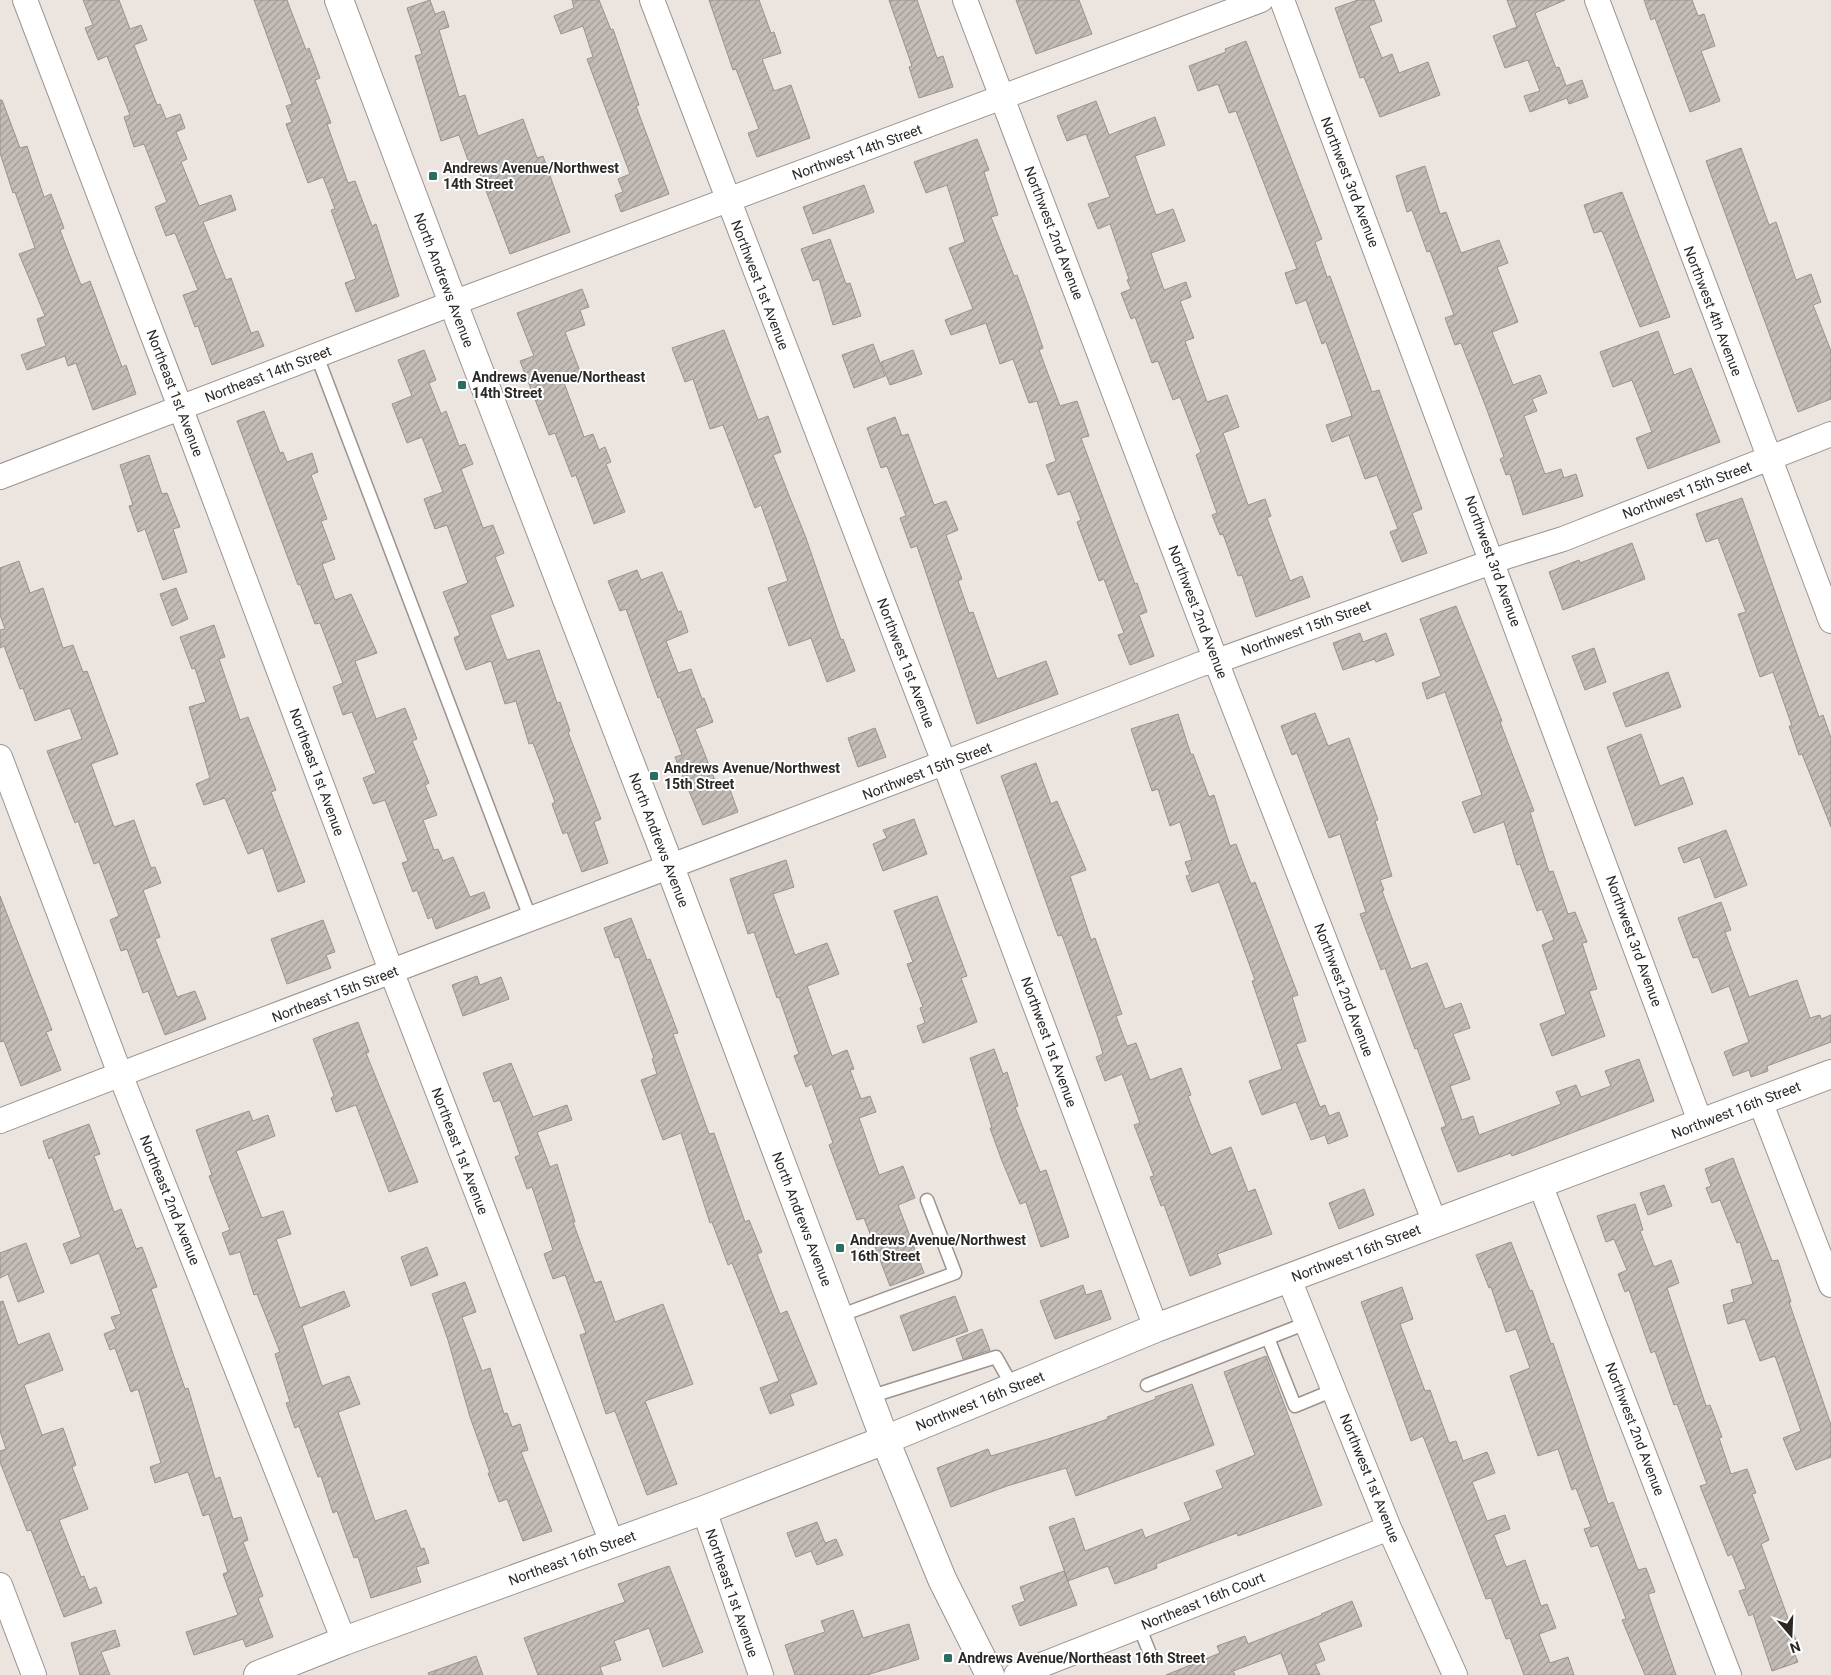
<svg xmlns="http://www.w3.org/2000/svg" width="1831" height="1675" font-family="Roboto,sans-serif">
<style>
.building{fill:url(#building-hatch);stroke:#9a928e}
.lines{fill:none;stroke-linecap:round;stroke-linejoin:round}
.lane-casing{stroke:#9b938f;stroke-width:15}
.street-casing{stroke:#9b938f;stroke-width:26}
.secondary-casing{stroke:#9b938f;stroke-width:30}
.lane{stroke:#fff;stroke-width:12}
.street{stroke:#fff;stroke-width:24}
.secondary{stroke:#fff;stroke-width:28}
.poi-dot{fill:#2a6e61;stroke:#fff;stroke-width:2}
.labels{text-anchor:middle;stroke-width:4;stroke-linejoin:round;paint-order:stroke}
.street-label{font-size:14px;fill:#2b2826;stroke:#fff}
.poi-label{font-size:14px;font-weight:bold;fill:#2b2826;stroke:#fff;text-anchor:start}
</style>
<defs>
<pattern id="building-hatch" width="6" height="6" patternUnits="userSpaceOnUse" patternTransform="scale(1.25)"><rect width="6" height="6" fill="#c4bcb7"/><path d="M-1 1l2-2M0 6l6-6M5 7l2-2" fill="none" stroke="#9f9995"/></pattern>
</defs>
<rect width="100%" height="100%" fill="#ece4df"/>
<path class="building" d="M83,0H119L130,29L141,25L147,40L134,45L157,105L160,104L166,119L180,114L185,128L176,132L187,159L181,162L199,206L231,195L236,210L203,222L226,280L231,278L251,333L258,331L264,346L212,365L198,326L195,327L183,295L198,290L175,233L166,236L155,207L167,202L144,144L134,147L124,117L130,115L107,56L98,60L85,28L93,25Z
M254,0H287L306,50L309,48L320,78L315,80L331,123L327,124L348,183L355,181L372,226L376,224L399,296L356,312L345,283L356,279L331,210L335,209L323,177L308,183L286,124L292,122L286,106L292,104Z
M430,0L435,14L444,11L449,27L439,30L459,97L465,95L478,136L523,119L537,158L543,156L570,232L510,254L479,172L473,174L459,135L441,141L415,56L422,54L407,8Z
M572,0H599L611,30L613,29L639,105L636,106L669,194L621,212L615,195L623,192L618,179L630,174L587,59L593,57L583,26L561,34L554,16L574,8Z
M709,0H759L771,33L774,32L781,53L762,59L774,91L791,85L810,138L757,157L748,133L759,129L736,69L733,70Z
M889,0H917L937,58L943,56L953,87L919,98L909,67L912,66Z
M1016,0H1079L1092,34L1036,54Z
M1358,0H1374L1382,21L1369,26L1382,58L1392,54L1399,73L1428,62L1440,95L1380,117L1364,77L1360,78L1335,8Z
M1507,0H1565L1535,13L1556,68L1559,67L1566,86L1582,80L1588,97L1569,104L1567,98L1530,112L1524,96L1540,91L1528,60L1505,68L1493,36L1517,27Z
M1644,0H1692L1698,16L1704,14L1715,46L1701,51L1720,101L1690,112L1655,18L1651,20Z
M1246,41L1322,239L1315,242L1327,277L1330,276L1372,392L1379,390L1422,509L1412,513L1427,553L1402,562L1390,532L1398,529L1377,475L1365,479L1349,435L1332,442L1326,425L1352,416L1326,342L1322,344L1306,300L1296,304L1285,273L1297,269L1236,111L1229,113L1218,84L1198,91L1189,66L1226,52L1225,49Z
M0,100H2L20,148L27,146L44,197L51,194L64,228L60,230L81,285L90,281L122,367L126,365L136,394L93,410L76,363L68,366L65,356L27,370L21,355L46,346L37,319L45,316L19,254L35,248L15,192L13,193L0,153Z
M1096,101L1109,135L1155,117L1165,145L1135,156L1156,215L1173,209L1185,241L1151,253L1164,290L1186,282L1191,297L1180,301L1194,338L1185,341L1207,402L1227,395L1239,427L1223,433L1248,505L1265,499L1271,516L1267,518L1290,581L1302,576L1310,597L1256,617L1242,575L1238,576L1223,534L1220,535L1212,515L1217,513L1196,455L1201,452L1180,397L1173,400L1158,361L1152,363L1135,317L1131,319L1121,293L1131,289L1127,280L1129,279L1110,224L1098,229L1088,204L1110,197L1086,134L1067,141L1057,116Z
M977,139L989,170L984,172L998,215L991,217L1014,276L1017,275L1029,307L1043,348L1039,350L1060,406L1077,401L1089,436L1081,438L1135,584L1137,583L1147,612L1139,615L1154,656L1130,665L1118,635L1124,633L1104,579L1099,581L1077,522L1081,520L1070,491L1058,495L1046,465L1056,461L1037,401L1029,403L1013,359L1000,364L986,323L951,335L945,320L973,309L949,248L965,242L947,185L926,193L914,162Z
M1741,148L1769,225L1776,222L1796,280L1811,274L1821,302L1813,305L1831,351V399L1798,412L1706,161Z
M1425,166L1440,214L1446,212L1461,253L1499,240L1508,263L1497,267L1518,322L1492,332L1513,385L1540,375L1547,393L1532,399L1537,411L1524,416L1545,474L1561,469L1564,478L1576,474L1583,496L1523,515L1510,474L1506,475L1500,459L1504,457L1487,410L1461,343L1455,345L1445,318L1454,315L1430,251L1427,252L1412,210L1407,212L1396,176Z
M864,185L874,212L813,234L803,207Z
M1622,192L1670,317L1640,327L1602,231L1594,233L1584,205Z
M830,239L846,284L850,283L861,316L833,325L819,279L813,281L801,249Z
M582,289L589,307L580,310L585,325L565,332L581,374L563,380L584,437L593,434L599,450L605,447L611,462L606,464L625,512L594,524L576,475L572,477L555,433L549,435L520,361L534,356L517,313Z
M724,330L758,420L768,416L781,452L773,455L806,538L841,640L843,639L855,671L827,682L811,638L789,646L768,588L788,581L761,505L755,508L723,425L710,429L693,379L685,382L672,348Z
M1658,331L1674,375L1691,368L1720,442L1648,469L1636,438L1652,432L1632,380L1613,387L1600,352Z
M873,344L885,376L854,388L842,355Z
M424,350L436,380L429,383L441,414L446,411L459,446L465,444L473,464L461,469L483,528L493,525L504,553L495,557L514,606L490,615L507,660L539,650L557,703L560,702L570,731L568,732L601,819L594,822L608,863L582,872L567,832L563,834L552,804L555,802L533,743L529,744L516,701L505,704L491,661L466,670L454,638L460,635L443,592L468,583L447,525L435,529L424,499L443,492L422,437L407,443L392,404L412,396L398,360Z
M913,350L922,374L890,385L881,362Z
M264,411L280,453L283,452L287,462L312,453L318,472L311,475L327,519L321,521L335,559L322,564L335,600L351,594L377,653L355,661L376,719L405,708L417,739L412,741L429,783L425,785L437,815L423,820L434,850L438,849L443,861L453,857L470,897L484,892L490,908L436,929L432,917L428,919L417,890L413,892L402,863L408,861L385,800L373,804L363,778L376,773L352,712L343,715L333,687L343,683L320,623L315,624L300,584L298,585L237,421Z
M895,417L902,436L908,434L934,505L946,501L958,530L946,535L962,579L958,581L969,613L973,612L997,679L1046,661L1058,694L977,724L917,546L911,548L900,518L906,516L887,466L881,468L867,428Z
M149,455L162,494L167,493L180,527L173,529L187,572L163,580L145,529L138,532L129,506L133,505L120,465Z
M1742,498L1819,717L1823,715L1831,738V827L1802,754L1799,755L1789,726H1792L1773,672L1760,677L1738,614L1746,612L1718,538L1706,542L1696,514Z
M1632,543L1645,579L1563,610L1549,572L1579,560L1580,563Z
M19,561L30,593L43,588L63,648L73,645L83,672L87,671L118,754L91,764L114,827L134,820L151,868L155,867L161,883L143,890L160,937L155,939L177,997L195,991L206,1019L165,1035L148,991L143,993L127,949L121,951L110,920L119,916L99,862L94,864L78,821L75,823L47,751L82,739L70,708L35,721L23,688L20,689L4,646L0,648V630L5,629L0,615V568Z
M637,570L641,580L662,572L678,612L681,611L688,632L666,641L678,673L691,669L702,699L704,698L713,722L695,729L718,788L728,784L738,812L703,825L675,757L682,755L660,697L658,698L626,609L620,611L608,581Z
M176,588L188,619L172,626L160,594Z
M1456,606L1502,721L1500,722L1534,811L1530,812L1549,872L1553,871L1568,914L1575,912L1587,942L1582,943L1597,989L1589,991L1605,1036L1552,1056L1540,1024L1566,1014L1542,945L1554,940L1542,909L1537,911L1520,864L1517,865L1504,822L1474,833L1462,802L1482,795L1445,692L1427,699L1422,683L1441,676L1420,619Z
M214,625L225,657L219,659L240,720L248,717L276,790L271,792L305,882L278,892L263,848L248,854L225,798L204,805L196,784L210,778L189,707L206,702L195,668L192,669L180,637Z
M1360,633L1363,642L1386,633L1394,655L1376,662L1375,659L1343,670L1333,643Z
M1594,648L1606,682L1585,690L1572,656Z
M1668,672L1681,707L1626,727L1613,693Z
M1315,713L1328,746L1349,738L1378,820L1375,821L1392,876L1380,880L1384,890L1382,891L1411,969L1427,963L1445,1009L1461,1003L1470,1028L1453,1034L1470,1079L1450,1086L1462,1120L1473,1116L1479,1135L1561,1104L1556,1092L1576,1085L1581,1097L1611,1086L1605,1071L1639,1059L1654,1101L1512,1156L1511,1153L1458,1172L1441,1128L1446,1126L1417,1048L1415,1049L1385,968L1381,970L1360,914L1366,912L1340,834L1329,838L1297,753L1292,755L1281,726Z
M1178,714L1191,755L1193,754L1209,797L1214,795L1230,846L1236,844L1251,884L1255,882L1298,995L1292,997L1306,1041L1296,1044L1320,1107L1325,1105L1329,1116L1339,1112L1348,1136L1328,1144L1325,1135L1311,1140L1296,1102L1262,1115L1249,1081L1282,1069L1252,981L1255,980L1219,882L1192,892L1186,876L1190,875L1185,862L1192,860L1180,822L1170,826L1158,789L1152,791L1131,729Z
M875,728L886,757L858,767L848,738Z
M1641,734L1660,786L1683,777L1693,804L1635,826L1607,747Z
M1036,763L1051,804L1057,801L1086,870L1070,876L1091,940L1095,938L1122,1014L1116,1016L1127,1046L1136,1043L1150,1080L1181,1068L1191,1095L1188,1096L1211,1155L1231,1147L1248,1192L1255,1189L1272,1234L1217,1254L1221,1264L1190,1276L1164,1205L1161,1206L1150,1177L1154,1176L1134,1125L1140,1123L1122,1074L1105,1081L1096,1057L1103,1054L1099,1040L1062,935L1058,936L1001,776Z
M914,819L927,854L883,871L873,844L887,838L883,830Z
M1726,830L1747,885L1715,898L1700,857L1684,863L1678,848Z
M786,860L794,887L773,894L795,955L827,943L839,974L807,986L832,1056L847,1050L854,1069L850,1070L861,1099L870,1096L876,1112L859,1118L879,1175L903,1166L915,1198L898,1205L924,1273L890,1286L864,1218L857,1220L829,1145L833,1143L812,1084L806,1087L794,1056L799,1054L779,997L777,998L754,932L748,934L730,879Z
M0,896L52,1030L46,1032L61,1070L21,1086L4,1041L0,1042Z
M937,896L967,976L961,978L977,1022L923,1043L917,1026L925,1023L920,1008L923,1007L907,964L913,962L894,911Z
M1721,902L1731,930L1725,932L1749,997L1797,980L1810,1018L1820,1015L1821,1019L1831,1015V1042L1767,1066L1768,1071L1751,1077L1749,1070L1733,1076L1724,1052L1749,1042L1729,986L1712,993L1698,957L1693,958L1678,918Z
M631,918L647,960L650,959L678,1033L673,1034L709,1134L714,1133L745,1222L749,1220L762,1252L757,1254L780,1314L787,1311L817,1384L790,1394L794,1405L770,1414L760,1388L779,1381L732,1263L728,1265L712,1222L710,1223L681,1133L663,1140L641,1080L657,1074L652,1059L654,1058L619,957L615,958L604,928Z
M323,920L335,952L326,955L331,968L287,984L271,939Z
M477,976L480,985L501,977L509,999L463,1016L452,985Z
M358,1022L369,1052L366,1053L418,1182L389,1192L356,1105L336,1112L331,1098L334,1096L313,1039Z
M994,1049L1003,1074L1007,1072L1018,1106L1015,1107L1040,1172L1046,1170L1069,1237L1041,1247L1026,1202L1020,1204L1002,1161L990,1128H992L970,1058Z
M511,1063L533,1117L567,1105L572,1120L537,1132L550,1167L557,1164L575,1222H573L595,1283L601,1281L615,1322L663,1304L693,1384L645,1401L677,1484L647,1495L615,1411L606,1414L580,1335L586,1333L565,1275L553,1279L544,1254L553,1250L532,1187L527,1189L515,1157L520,1155L500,1100L494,1102L483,1073Z
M249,1111L253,1121L268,1115L275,1136L236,1151L262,1218L283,1211L291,1234L276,1239L300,1308L344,1291L350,1306L302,1326L322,1386L349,1376L360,1404L338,1412L375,1521L406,1510L421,1549L424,1548L429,1563L416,1567L421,1582L371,1598L358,1557L354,1558L337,1511L333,1513L321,1476L318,1477L299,1426L295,1428L286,1403L290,1402L275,1354L280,1352L257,1294L254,1295L240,1252L230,1255L222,1233L230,1230L209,1176L212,1175L196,1130Z
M89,1124L100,1154L94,1156L114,1212L121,1209L136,1249L142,1247L157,1287L151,1289L185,1389L188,1388L215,1479L220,1477L233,1519L241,1517L248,1540L243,1542L263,1596L258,1598L273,1637L246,1647L243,1639L194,1655L186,1632L238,1615L223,1574L228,1572L209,1514L203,1516L188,1472L155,1483L150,1467L161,1463L138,1389L131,1392L115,1348L110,1350L104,1334L116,1329L111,1317L121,1314L99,1253L71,1264L63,1244L81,1237L52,1157L49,1159L43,1141Z
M1733,1158L1772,1261L1778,1260L1791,1302H1789L1831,1425V1457L1796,1470L1783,1438L1801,1431L1775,1356L1760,1361L1745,1319L1728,1324L1723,1305L1734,1302L1731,1290L1753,1284L1740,1242L1737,1243L1720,1200L1712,1203L1706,1188L1711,1186L1705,1169Z
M1664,1185L1672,1206L1648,1215L1640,1193Z
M1364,1189L1374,1215L1339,1229L1329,1203Z
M1635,1204L1643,1230L1640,1231L1654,1267L1671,1260L1679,1283L1667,1288L1706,1406L1710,1405L1722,1437L1719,1438L1731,1474L1747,1469L1756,1493L1752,1494L1769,1540L1761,1544L1800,1651L1794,1653L1798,1662L1772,1671L1753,1614L1749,1616L1739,1591L1746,1589L1732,1554L1728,1556L1700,1486L1707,1484L1677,1404L1674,1405L1655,1351L1651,1353L1629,1290L1625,1292L1618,1274L1627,1270L1614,1239L1606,1242L1597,1216Z
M1511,1242L1530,1291L1532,1290L1551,1344L1553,1343L1608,1504L1613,1502L1638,1570L1646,1568L1655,1592L1648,1594L1676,1675H1645L1622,1620L1626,1619L1598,1545L1591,1547L1584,1529L1591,1527L1576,1488L1572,1490L1558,1449L1538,1456L1510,1376L1530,1368L1516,1329L1506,1332L1491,1287L1489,1288L1476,1255Z
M26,1243L44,1292L18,1302L8,1274L0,1278V1253Z
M427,1247L438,1275L411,1286L401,1257Z
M465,1282L476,1312L462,1317L482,1371L490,1368L504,1414L507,1413L512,1427L520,1424L528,1450L521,1452L552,1531L523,1541L507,1499L499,1502L488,1473H490L470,1417L448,1340L432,1294Z
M1083,1285L1086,1295L1101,1290L1111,1319L1055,1339L1040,1301Z
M1402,1287L1413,1319L1400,1324L1425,1391L1430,1390L1449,1443L1456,1441L1463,1461L1487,1452L1495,1473L1472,1482L1487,1521L1505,1515L1510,1529L1494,1535L1506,1567L1525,1560L1541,1606L1547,1604L1556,1628L1539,1634L1550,1663L1568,1657L1574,1675H1524L1510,1638L1506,1639L1491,1598L1486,1599L1423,1436L1411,1441L1361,1302Z
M955,1296L968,1331L913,1351L900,1316Z
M3,1301L18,1345L49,1333L63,1370L24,1385L42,1435L63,1428L76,1465L72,1467L88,1509L59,1520L81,1577L84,1576L89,1590L96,1587L102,1603L64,1617L31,1530L27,1531L0,1462V1451L6,1449L0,1431V1302Z
M982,1329L990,1350L963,1359L956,1339Z
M1266,1356L1322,1505L1238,1536L1237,1533L1156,1564L1157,1568L1115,1584L1108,1566L1068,1581L1049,1527L1074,1518L1085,1551L1142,1529L1145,1538L1191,1520L1184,1503L1223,1488L1216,1471L1255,1455L1224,1372Z
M1192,1384L1214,1445L1076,1496L1066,1468L1007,1486L951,1507L937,1468L988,1449L991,1456L1048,1439L1108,1419L1107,1417L1156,1399L1155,1397Z
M817,1522L825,1543L836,1539L843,1555L817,1565L811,1551L796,1557L787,1533Z
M669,1566L703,1652L663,1667L649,1628L614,1641L621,1660L600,1667L603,1675H538L524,1638L625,1602L618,1584Z
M1064,1571L1077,1605L1020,1626L1012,1606L1025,1601L1020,1587Z
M1352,1601L1362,1626L1318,1643L1325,1660L1315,1664L1320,1675H1289L1281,1653L1233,1671L1235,1675H1166L1220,1653L1217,1646L1245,1636L1248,1644L1322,1615L1321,1614Z
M853,1610L863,1638L909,1624L919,1659L867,1675H795L785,1645L825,1632L821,1621Z
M115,1630L120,1646L101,1652L110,1675H80L71,1643Z
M476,1656L483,1675H429L428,1673Z"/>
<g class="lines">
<g class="lane-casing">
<path id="lane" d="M317,356L531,920
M839,1316L955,1273L927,1200
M1268,1338L1295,1406L1334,1390
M1147,1385L1307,1323
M869,1397L996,1357L1013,1387
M1139,1626L1151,1656"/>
</g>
<g class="street-casing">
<path id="street" d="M25,0L188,428L392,973L612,1543
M652,0L945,765L1156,1328
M965,0L1221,674L1435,1223
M1282,0L1701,1124
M1597,0L1831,621
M0,477L453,303L1261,0
M0,757L120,1074L344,1641
M1760,1101L1831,1285
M0,1121C399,965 802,820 1201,664L1217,661L1508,556L1563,539L1831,434
M1540,1184L1729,1675
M1289,1279L1389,1528L1455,1675
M704,1510L761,1675
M0,1585L34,1675
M1016,1675L1389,1528"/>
</g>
<g class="secondary-casing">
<path id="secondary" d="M339,0L453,303L670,867L885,1440L942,1579L990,1675
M258,1675L344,1641L704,1510L885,1440L1156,1328L1831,1074"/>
</g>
<use href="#lane" class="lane"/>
<use href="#street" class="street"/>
<use href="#secondary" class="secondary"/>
</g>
<g class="poi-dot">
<rect x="428" y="171" width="10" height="10" rx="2.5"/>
<rect x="457" y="380" width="10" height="10" rx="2.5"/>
<rect x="649" y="771" width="10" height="10" rx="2.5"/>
<rect x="835" y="1243" width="10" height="10" rx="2.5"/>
<rect x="943" y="1653" width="10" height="10" rx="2.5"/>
</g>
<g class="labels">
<g class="street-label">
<text transform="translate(857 152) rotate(-20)" y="5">Northwest 14th Street</text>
<text transform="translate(1350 182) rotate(69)" y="5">Northwest 3rd Avenue</text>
<text transform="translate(1054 233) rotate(69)" y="5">Northwest 2nd Avenue</text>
<text transform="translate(444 280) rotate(69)" y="5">North Andrews Avenue</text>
<text transform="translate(760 285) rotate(69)" y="5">Northwest 1st Avenue</text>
<text transform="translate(1713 311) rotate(69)" y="5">Northwest 4th Avenue</text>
<text transform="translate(268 374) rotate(-21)" y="5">Northeast 14th Street</text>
<text transform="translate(175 393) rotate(69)" y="5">Northeast 1st Avenue</text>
<text transform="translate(1687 490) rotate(-21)" y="5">Northwest 15th Street</text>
<text transform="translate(1493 561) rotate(70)" y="5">Northwest 3rd Avenue</text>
<text transform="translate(1198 612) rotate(69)" y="5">Northwest 2nd Avenue</text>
<text transform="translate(1306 628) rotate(-20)" y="5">Northwest 15th Street</text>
<text transform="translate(906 663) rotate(69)" y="5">Northwest 1st Avenue</text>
<text transform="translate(927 771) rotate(-21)" y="5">Northwest 15th Street</text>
<text transform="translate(317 772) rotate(70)" y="5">Northeast 1st Avenue</text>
<text transform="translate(659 840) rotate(69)" y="5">North Andrews Avenue</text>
<text transform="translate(1634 941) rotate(70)" y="5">Northwest 3rd Avenue</text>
<text transform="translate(1344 990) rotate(69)" y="5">Northwest 2nd Avenue</text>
<text transform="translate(335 994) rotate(-21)" y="5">Northeast 15th Street</text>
<text transform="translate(1049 1042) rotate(70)" y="5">Northwest 1st Avenue</text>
<text transform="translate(1736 1110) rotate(-21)" y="5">Northwest 16th Street</text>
<text transform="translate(460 1151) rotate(69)" y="5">Northeast 1st Avenue</text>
<text transform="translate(170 1200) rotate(68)" y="5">Northeast 2nd Avenue</text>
<text transform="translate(802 1219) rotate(69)" y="5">North Andrews Avenue</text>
<text transform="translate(1356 1253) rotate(-21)" y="5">Northwest 16th Street</text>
<text transform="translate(980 1401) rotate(-22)" y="5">Northwest 16th Street</text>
<text transform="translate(1635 1429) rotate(69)" y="5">Northwest 2nd Avenue</text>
<text transform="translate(1370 1478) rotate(68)" y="5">Northwest 1st Avenue</text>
<text transform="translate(572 1558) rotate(-20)" y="5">Northeast 16th Street</text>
<text transform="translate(732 1593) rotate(71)" y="5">Northeast 1st Avenue</text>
<text transform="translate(1203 1601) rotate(-22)" y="5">Northeast 16th Court</text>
</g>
<g class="poi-label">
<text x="443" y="173">Andrews Avenue/Northwest<tspan x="443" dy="16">14th Street</tspan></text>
<text x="472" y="382">Andrews Avenue/Northeast<tspan x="472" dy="16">14th Street</tspan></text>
<text x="664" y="773">Andrews Avenue/Northwest<tspan x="664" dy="16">15th Street</tspan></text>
<text x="850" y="1245">Andrews Avenue/Northwest<tspan x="850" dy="16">16th Street</tspan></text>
<text x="958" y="1663">Andrews Avenue/Northeast 16th Street</text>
</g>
</g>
<g transform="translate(1791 1635) rotate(161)" stroke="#ffffff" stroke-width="4" paint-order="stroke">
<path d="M0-4L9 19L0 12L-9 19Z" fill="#2b2826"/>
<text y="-8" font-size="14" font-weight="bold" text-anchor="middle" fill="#2b2826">N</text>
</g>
</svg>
